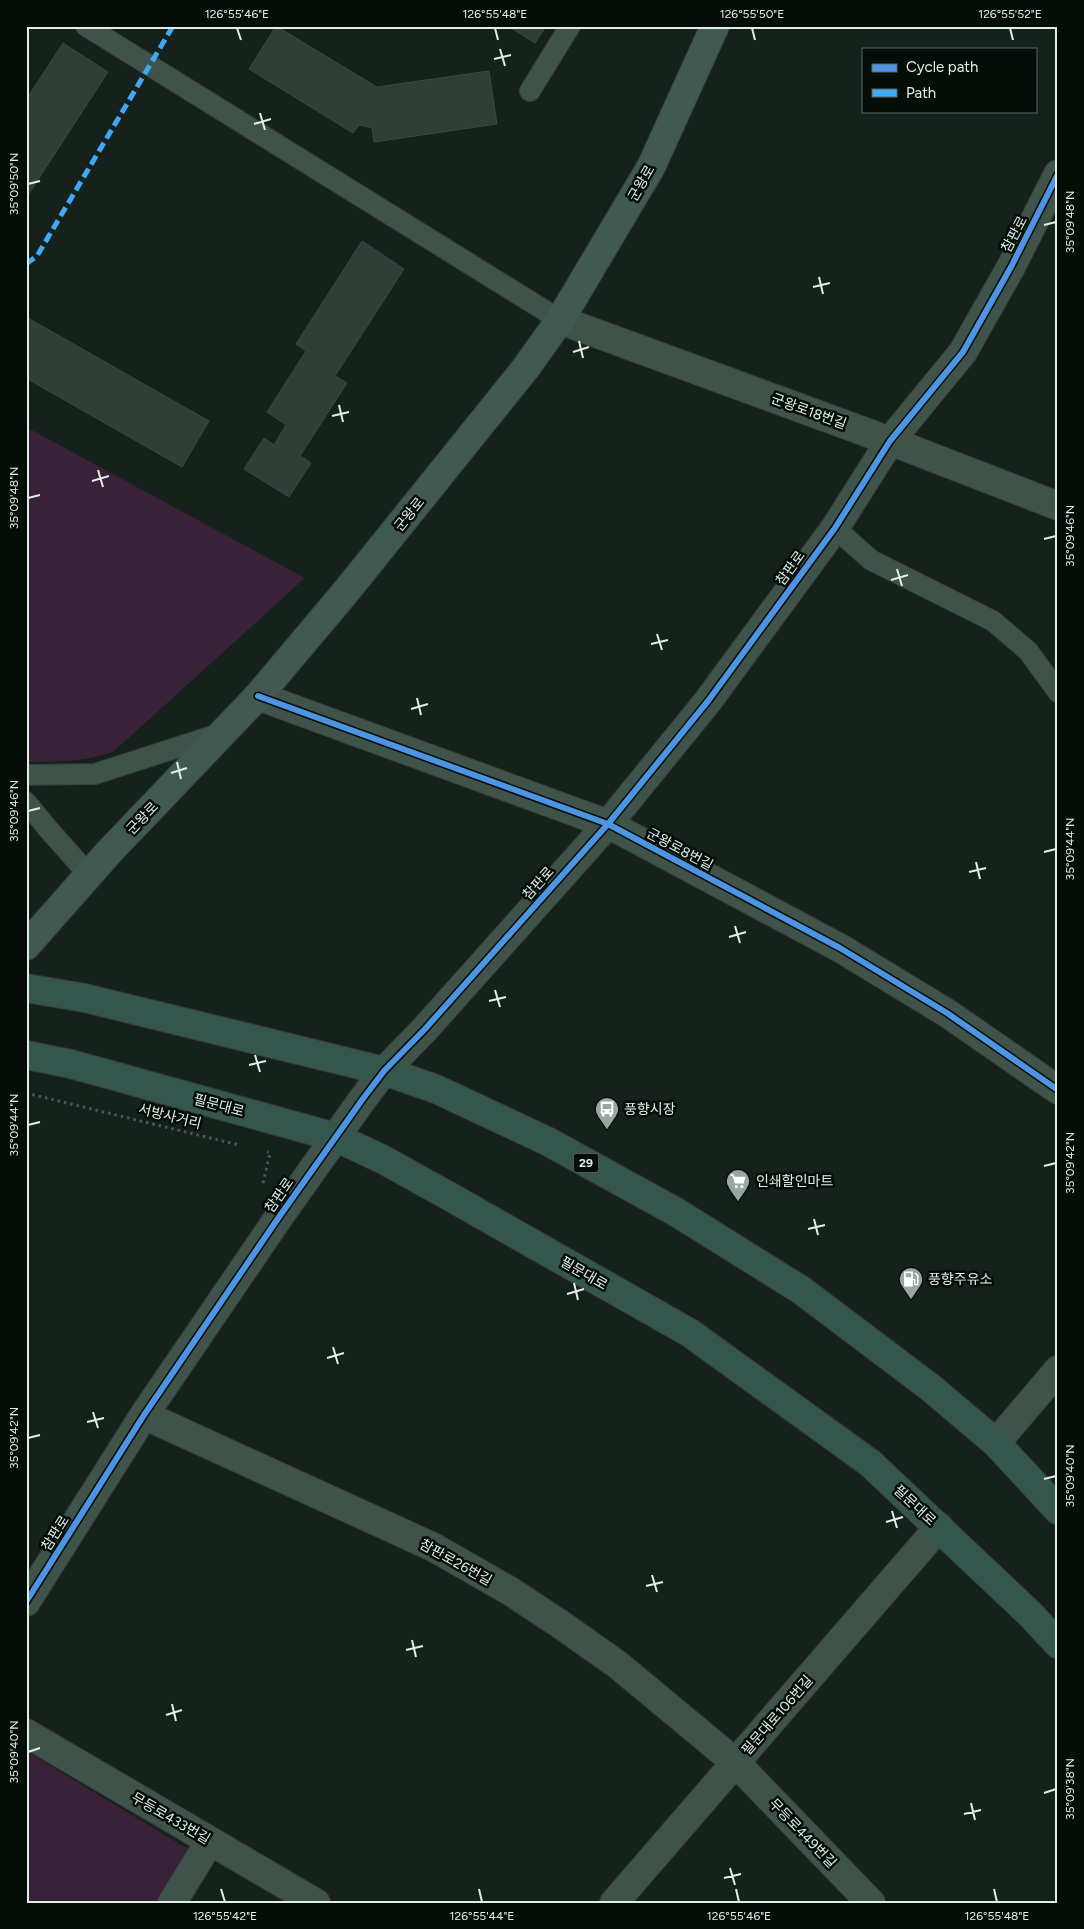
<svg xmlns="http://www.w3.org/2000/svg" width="1084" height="1929" font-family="Figtree,'Noto Sans KR',sans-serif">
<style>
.green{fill:#392138}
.building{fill:#333d38;stroke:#3d4742}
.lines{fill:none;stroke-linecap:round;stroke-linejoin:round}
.lane-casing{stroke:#333d38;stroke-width:22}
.street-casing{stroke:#333d38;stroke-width:30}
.secondary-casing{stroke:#333d38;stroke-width:30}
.primary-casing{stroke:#333d38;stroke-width:30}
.path{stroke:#4a5953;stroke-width:3;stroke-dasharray:2.5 4;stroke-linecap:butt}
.lane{stroke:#40534b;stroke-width:20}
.street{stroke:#40534b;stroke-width:28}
.secondary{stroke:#415a51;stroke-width:28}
.primary{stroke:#35564c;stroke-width:28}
.quiet{stroke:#3fa9f5;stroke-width:5;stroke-dasharray:10 5;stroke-linecap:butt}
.cycleway-casing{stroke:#050d09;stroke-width:9}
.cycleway{stroke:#4d94e3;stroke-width:6}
.ticks{fill:none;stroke:#e1eee7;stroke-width:2}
.labels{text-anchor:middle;stroke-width:5;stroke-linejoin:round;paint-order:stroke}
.shield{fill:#050d09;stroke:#9faaa4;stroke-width:1}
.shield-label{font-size:12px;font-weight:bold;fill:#e1eee7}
.street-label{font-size:14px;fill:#e1eee7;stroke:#050d09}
.poi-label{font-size:14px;fill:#e1eee7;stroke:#050d09;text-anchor:start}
.neatline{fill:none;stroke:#e1eee7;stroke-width:2}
.ticks-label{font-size:12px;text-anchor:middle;fill:#e1eee7}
</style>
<rect width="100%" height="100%" fill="#16211c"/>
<path class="green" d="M26,427L305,578L113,752C82,762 58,762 26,762Z
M26,1751L188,1849L156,1903H26Z"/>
<path class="building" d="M276,26L377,87L489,71L497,124L374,142L372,128L359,125L353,133L249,69Z
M508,26H546L535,43Z
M63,43L108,72L26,198V100Z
M362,241L404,269L335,376L347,383L300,456L311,463L289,497L244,469L264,438L274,445L286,425L267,412L306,351L296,344Z
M26,317L209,421L182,467L26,378Z"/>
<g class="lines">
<g class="lane-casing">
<path id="lane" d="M86,26L560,320
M530,91L570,26
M835,528L871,560L993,621L1028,651L1058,692
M26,775L95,774L222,733
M26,802L49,830L89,875"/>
</g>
<g class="street-casing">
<path id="street" d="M560,320L890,441L1058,506
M258,696L608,824L840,948L947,1013L1058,1090
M144,1415L433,1547L510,1591L560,1624L618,1665L736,1763L871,1903
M996,1443L1058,1370
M26,1602L144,1415L279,1217L362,1100L384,1071L425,1029L608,824L708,701L835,528L890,441L963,352L1011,267L1058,174
M26,1733L316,1903
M172,1903L210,1841
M614,1903L939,1527"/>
</g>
<g class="secondary-casing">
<path id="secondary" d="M26,946L109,852L258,696L344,594L525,369L560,320L651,167L715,26"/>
</g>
<g class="primary-casing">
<path id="primary" d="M26,988L85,998L384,1071L436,1089L547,1141L676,1212L801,1290L931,1388L996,1443L1058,1510
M26,1055L71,1064L335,1137L382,1159L447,1195L690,1333L870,1463L1030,1614L1058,1644"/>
</g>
<path class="path" d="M26,1093L239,1145
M263,1183L270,1153L267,1152"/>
<use href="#lane" class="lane"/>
<use href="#street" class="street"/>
<use href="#secondary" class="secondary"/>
<use href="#primary" class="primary"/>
<path class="quiet" d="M26,264L37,256L173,26"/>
<g class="cycleway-casing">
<path id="cycleway" d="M258,696L608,824L840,948L947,1013L1058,1090
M26,1602L144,1415L279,1217L362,1100L384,1071L425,1029L608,824L708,701L835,528L890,441L963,352L1011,267L1058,174"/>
</g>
<use href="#cycleway" class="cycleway"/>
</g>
<path class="ticks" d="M237,28L241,40M495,28L498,40M752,28L755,40M1010,28L1013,40M500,49L505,66M494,59L511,55M260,113L265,130M254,124L271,119M28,184L40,181M1044,225L1056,222M819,277L823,294M813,287L830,283M579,341L583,358M573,352L589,347M339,405L343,422M332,416L349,412M98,470L103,487M92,481L109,476M28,498L40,495M1044,539L1056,536M897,569L902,586M891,580L908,575M657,634L662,650M651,644L668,640M417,698L421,715M411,709L428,704M177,762L181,779M171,773L187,768M28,811L40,808M1044,852L1056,849M976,862L980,879M969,872L986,868M735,926L740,943M729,937L746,932M495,990L500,1007M489,1001L506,997M255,1055L260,1072M249,1065L266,1061M28,1125L40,1122M1044,1166L1056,1163M814,1219L818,1235M808,1229L825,1225M574,1283L578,1300M567,1294L584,1289M333,1347L338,1364M327,1358L344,1353M93,1412L98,1428M87,1422L104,1418M28,1438L40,1435M1044,1479L1056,1476M892,1511L897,1528M886,1522L903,1517M652,1575L657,1592M646,1586L663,1582M412,1640L416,1657M406,1650L423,1646M172,1704L176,1721M166,1715L182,1710M28,1752L40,1748M1044,1793L1056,1789M971,1803L975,1820M964,1814L981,1810M730,1868L735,1885M724,1878L741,1874M221,1889L225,1902M479,1889L482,1902M736,1889L739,1902M994,1889L997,1902"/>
<defs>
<g id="bus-pin" transform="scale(1.25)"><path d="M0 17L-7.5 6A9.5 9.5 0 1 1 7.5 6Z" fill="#9aa6a0" stroke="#050d09"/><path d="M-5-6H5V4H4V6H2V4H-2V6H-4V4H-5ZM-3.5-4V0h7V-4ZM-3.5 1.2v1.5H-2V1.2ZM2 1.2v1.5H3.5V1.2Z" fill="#fff"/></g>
<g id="supermarket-pin" transform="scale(1.25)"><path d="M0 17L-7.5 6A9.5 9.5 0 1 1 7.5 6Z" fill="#9aa6a0" stroke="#050d09"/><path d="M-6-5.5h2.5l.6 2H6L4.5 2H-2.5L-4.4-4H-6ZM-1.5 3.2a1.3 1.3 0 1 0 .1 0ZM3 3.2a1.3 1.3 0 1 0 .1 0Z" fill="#fff"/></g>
<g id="fuel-pin" transform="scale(1.25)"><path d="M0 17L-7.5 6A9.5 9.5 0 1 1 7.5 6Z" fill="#9aa6a0" stroke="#050d09"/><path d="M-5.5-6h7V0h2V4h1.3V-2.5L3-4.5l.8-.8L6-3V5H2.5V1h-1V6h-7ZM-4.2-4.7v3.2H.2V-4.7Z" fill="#fff"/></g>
</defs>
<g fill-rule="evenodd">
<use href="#bus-pin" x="607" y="1109"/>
<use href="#supermarket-pin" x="738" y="1181"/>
<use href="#fuel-pin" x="911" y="1279"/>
</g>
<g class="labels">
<rect class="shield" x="573.5" y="1153.5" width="25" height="19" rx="4"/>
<g class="shield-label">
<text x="586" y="1167">29</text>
</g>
<g class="street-label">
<text transform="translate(641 183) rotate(-60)" y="5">군왕로</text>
<text transform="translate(1014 234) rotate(-62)" y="5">참판로</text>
<text transform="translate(809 411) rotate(20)" y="5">군왕로18번길</text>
<text transform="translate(409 514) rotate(-51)" y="5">군왕로</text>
<text transform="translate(790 568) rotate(-54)" y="5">참판로</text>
<text transform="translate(142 818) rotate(-46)" y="5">군왕로</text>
<text transform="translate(680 849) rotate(28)" y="5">군왕로8번길</text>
<text transform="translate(538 883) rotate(-48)" y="5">참판로</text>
<text transform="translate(219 1105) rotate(15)" y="5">필문대로</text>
<text transform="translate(170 1116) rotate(14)" y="5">서방사거리</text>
<text transform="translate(279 1195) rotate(-55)" y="5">참판로</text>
<text transform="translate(584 1273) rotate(30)" y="5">필문대로</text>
<text transform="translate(915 1505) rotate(43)" y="5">필문대로</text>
<text transform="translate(55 1533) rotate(-58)" y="5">참판로</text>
<text transform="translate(456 1562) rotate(29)" y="5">참판로26번길</text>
<text transform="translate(777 1715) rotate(-49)" y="5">필문대로106번길</text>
<text transform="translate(171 1818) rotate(30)" y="5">무등로433번길</text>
<text transform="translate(803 1833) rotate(46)" y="5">무등로449번길</text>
</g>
<g class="poi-label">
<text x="624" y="1114">풍향시장</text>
<text x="756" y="1186">인쇄할인마트</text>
<text x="928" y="1284">풍향주유소</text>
</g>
</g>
<rect width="1084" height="1929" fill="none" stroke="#050d09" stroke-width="55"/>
<rect x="862" y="48" width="175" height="65" fill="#050d09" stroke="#5d6762"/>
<rect x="872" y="64" width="25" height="8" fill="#4d94e3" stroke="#5d6762"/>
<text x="906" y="72" font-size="15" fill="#e1eee7">Cycle path</text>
<rect x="872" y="89" width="25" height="8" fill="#3fa9f5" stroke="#5d6762"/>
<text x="906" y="98" font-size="15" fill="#e1eee7">Path</text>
<rect x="28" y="28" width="1028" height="1874" class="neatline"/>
<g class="ticks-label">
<text x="237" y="18">126°55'46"E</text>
<text x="495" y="18">126°55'48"E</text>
<text x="752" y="18">126°55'50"E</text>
<text x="1010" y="18">126°55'52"E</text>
<text transform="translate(14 184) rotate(-90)" y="4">35°09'50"N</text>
<text transform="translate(1070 222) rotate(-90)" y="4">35°09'48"N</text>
<text transform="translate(14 498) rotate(-90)" y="4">35°09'48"N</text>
<text transform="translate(1070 536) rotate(-90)" y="4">35°09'46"N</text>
<text transform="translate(14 811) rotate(-90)" y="4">35°09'46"N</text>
<text transform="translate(1070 849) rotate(-90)" y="4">35°09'44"N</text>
<text transform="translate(14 1125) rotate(-90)" y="4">35°09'44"N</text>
<text transform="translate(1070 1163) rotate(-90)" y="4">35°09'42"N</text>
<text transform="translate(14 1438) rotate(-90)" y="4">35°09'42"N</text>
<text transform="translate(1070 1476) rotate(-90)" y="4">35°09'40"N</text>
<text transform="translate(14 1752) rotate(-90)" y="4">35°09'40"N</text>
<text transform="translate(1070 1789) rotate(-90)" y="4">35°09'38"N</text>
<text x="225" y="1920">126°55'42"E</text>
<text x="482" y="1920">126°55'44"E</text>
<text x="739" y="1920">126°55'46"E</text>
<text x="997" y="1920">126°55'48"E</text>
</g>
</svg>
